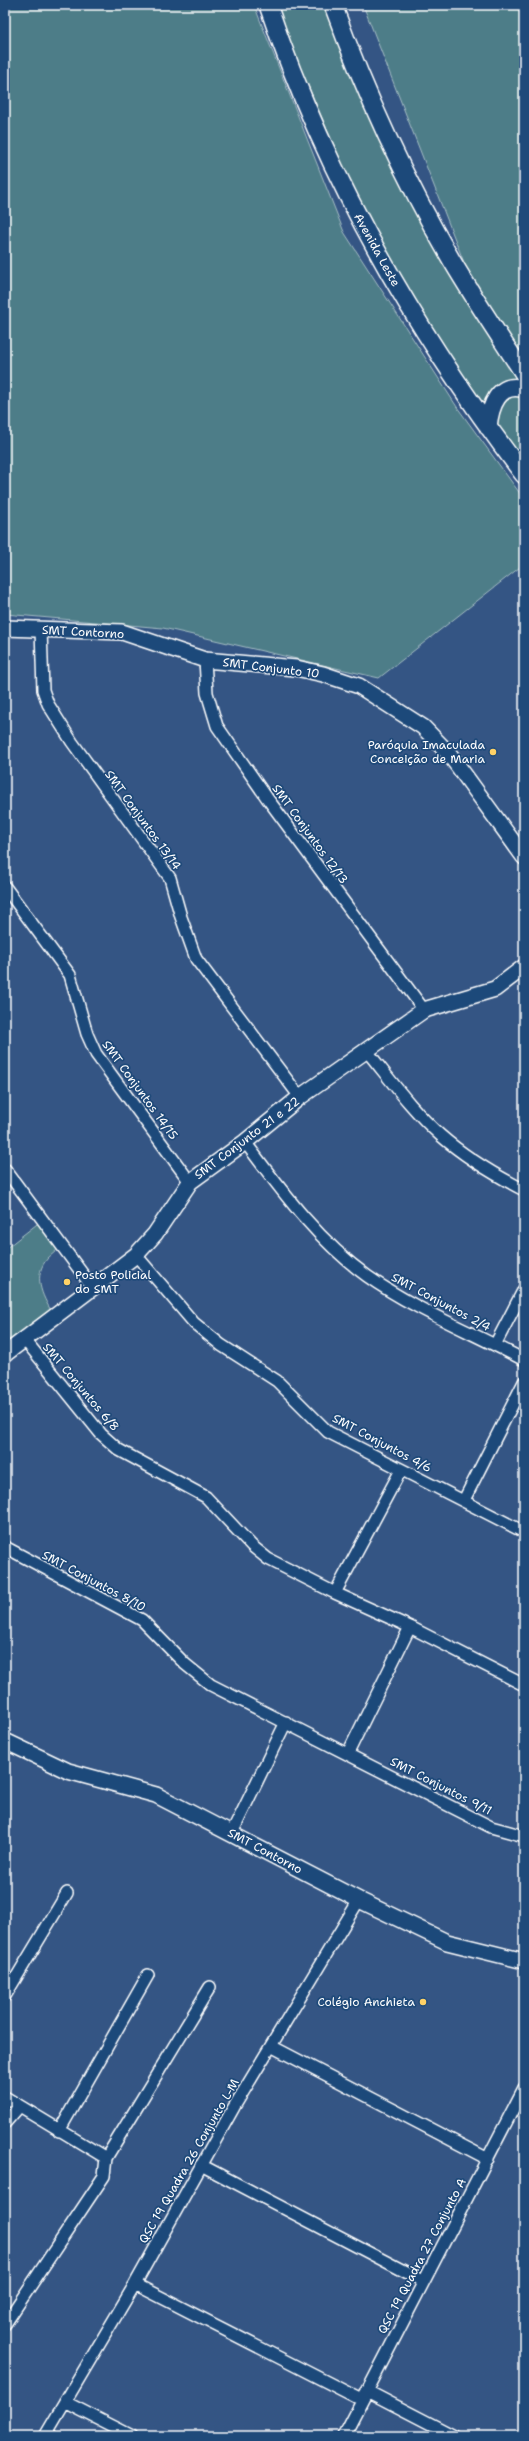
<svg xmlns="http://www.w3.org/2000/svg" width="529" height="2441" font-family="'Shantell Sans',sans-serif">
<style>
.green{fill:#4d7d88;stroke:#a6bec4}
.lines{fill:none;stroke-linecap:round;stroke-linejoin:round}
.street-casing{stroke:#fff;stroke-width:14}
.secondary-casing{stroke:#fff;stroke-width:18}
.primary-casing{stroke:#fff;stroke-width:20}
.street{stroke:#1f4a7a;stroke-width:11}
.secondary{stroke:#1f4a7a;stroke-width:15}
.primary{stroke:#1f4a7a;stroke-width:17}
.poi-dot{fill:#ffd166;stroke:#1f4a7a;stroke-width:1.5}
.labels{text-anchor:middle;stroke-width:3.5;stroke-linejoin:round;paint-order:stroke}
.street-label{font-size:12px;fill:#fff;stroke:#1f4a7a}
.poi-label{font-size:12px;fill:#fff;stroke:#1f4a7a;text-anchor:end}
</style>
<rect width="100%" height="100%" fill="#345584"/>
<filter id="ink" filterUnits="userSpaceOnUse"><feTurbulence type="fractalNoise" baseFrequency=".025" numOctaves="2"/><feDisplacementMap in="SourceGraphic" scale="8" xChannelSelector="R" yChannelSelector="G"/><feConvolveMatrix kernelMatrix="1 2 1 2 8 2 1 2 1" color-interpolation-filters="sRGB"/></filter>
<g filter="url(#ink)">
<path class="green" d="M5,5H254L344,232L457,407L524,499V564L379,678L163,628L5,614Z
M273,5H331L352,73L524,384L521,391L485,411L408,293L353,189Z
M363,5H524V355L476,293Z
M524,394V470L488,425L492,398Z
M41,1221L59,1247C56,1252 52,1254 48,1258C32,1275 42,1296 52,1312L5,1344V1249Z"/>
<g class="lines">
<g class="street-casing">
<path id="street" d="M41,629L43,690L48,704L72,742L170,878L181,917L196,959L300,1097
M205,660L207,693L217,726L267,798L424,1010
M5,887L70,975L87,1034L96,1054L190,1182
M366,1050C390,1079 412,1110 440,1135C465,1157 495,1175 524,1190
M245,1142C281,1190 317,1240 367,1276C415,1310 472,1332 524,1360
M5,1169L93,1288
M136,1255L194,1323L221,1345L277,1381L328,1432L524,1532
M25,1340L101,1434L119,1450L206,1497L252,1546L268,1559L335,1593L410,1627L524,1685
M495,1345L524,1289
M464,1500L524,1382
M5,1547L142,1620L185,1664L211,1685L491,1827L524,1836
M335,1593L401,1470
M348,1753L410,1627
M232,1833L286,1722
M5,1996L67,1893
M271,2046L488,2159
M5,2097L106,2158
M5,2123L19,2107
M59,2131L148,1975
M201,2165L423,2281
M135,2284L362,2400
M5,2324L104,2176L106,2158L210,1987
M367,2391L454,2436
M65,2402L132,2436
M45,2436L135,2284L234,2107L359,1900
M344,2436L524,2088"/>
</g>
<g class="secondary-casing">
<path id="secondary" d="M5,628L122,632L205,660L296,668L323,674L359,686L423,727L450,755L524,857
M5,1354L136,1255L155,1234L190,1182L245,1142L300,1097L424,1010L495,989L524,967
M5,1741L68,1771L156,1795L359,1900L447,1942L524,1961"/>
</g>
<g class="primary-casing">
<path id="primary" d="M268,5C325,175 416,333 524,475
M333,5C365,93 405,180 452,261C475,300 500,337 524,374
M488,427C490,407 498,381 524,389"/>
</g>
<use href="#street" class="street"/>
<use href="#secondary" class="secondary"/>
<use href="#primary" class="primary"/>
</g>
</g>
<g class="poi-dot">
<circle cx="493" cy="752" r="4"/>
<circle cx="67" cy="1282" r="4"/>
<circle cx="423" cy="2002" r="4"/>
</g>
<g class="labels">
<g class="street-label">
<text transform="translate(377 250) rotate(61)" y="4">Avenida Leste</text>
<text transform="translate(83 632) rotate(3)" y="4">SMT Contorno</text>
<text transform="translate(271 668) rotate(7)" y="4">SMT Conjunto 10</text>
<text transform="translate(143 820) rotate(54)" y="4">SMT Conjuntos 13/14</text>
<text transform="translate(310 834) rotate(54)" y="4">SMT Conjuntos 12/13</text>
<text transform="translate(140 1090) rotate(54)" y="4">SMT Conjuntos 14/15</text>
<text transform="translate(247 1138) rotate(-37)" y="4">SMT Conjunto 21 e 22</text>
<text transform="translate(441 1302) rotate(28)" y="4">SMT Conjuntos 2/4</text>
<text transform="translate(81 1387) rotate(50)" y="4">SMT Conjuntos 6/8</text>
<text transform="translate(382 1443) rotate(28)" y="4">SMT Conjuntos 4/6</text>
<text transform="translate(94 1581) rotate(28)" y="4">SMT Conjuntos 8/10</text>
<text transform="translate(441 1786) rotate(27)" y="4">SMT Conjuntos 9/11</text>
<text transform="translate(265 1851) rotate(28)" y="4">SMT Contorno</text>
<text transform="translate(189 2161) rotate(-60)" y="4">QSC 19 Quadra 26 Conjunto L-M</text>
<text transform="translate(422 2256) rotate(-62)" y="4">QSC 19 Quadra 27 Conjunto A</text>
</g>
<g class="poi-label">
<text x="485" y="749">Paróquia Imaculada<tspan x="485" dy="14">Conceição de Maria</tspan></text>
<text x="75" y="1279" text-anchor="start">Posto Policial<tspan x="75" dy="14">do SMT</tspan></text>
<text x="415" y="2006">Colégio Anchieta</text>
</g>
</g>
<rect width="529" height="2441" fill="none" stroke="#1f4a7a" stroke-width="20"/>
<rect x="10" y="10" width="509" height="2421" fill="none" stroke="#fff" stroke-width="1.5" filter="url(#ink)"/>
</svg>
